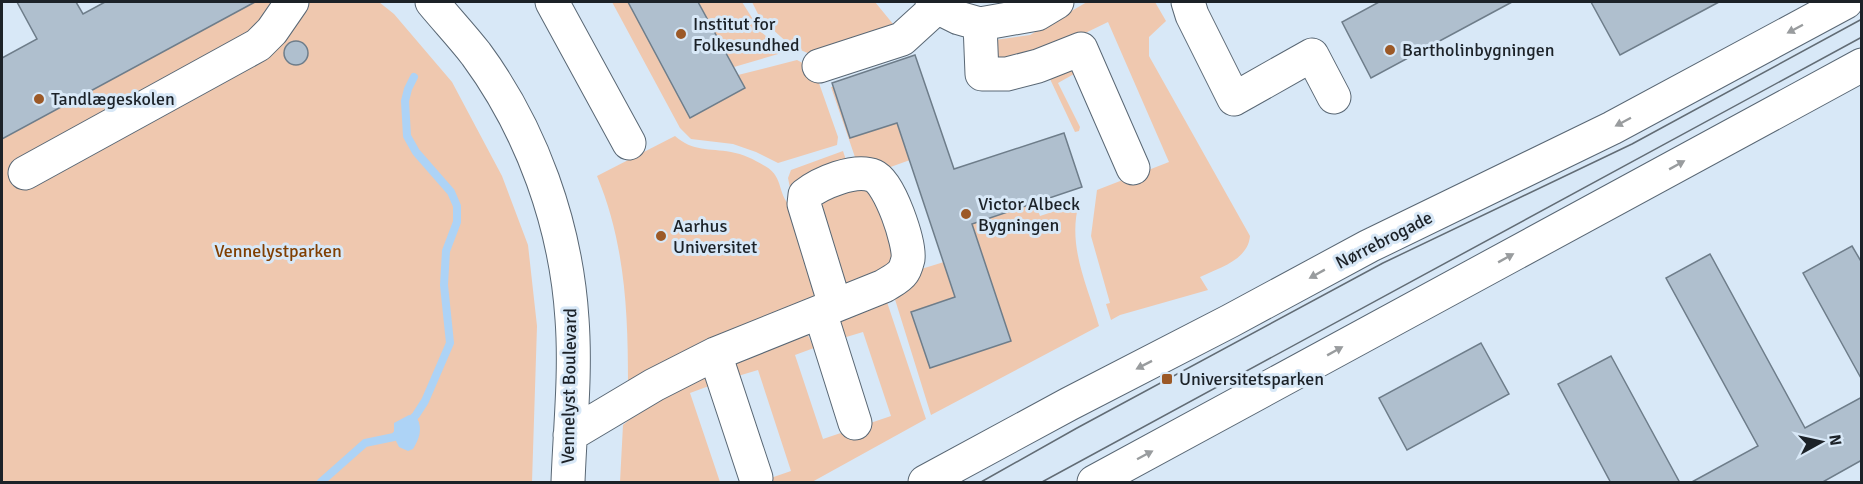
<svg xmlns="http://www.w3.org/2000/svg" width="1863" height="484" font-family="Signika,sans-serif">
<style>
.green{fill:#efc8af}
.water{fill:#add3f6}
.lines{fill:none;stroke-linecap:round;stroke-linejoin:round}
.stream{stroke:#add3f6;stroke-width:8}
.building{fill:#afbfce;stroke:#6e7d8a;stroke-width:1.5}
.minor-casing{stroke:#596774;stroke-width:35}
.major-casing{stroke:#596774;stroke-width:35}
.minor{stroke:#fff;stroke-width:33}
.major{stroke:#fff;stroke-width:33}
.tram{stroke:#626c75;stroke-width:1.5}
.oneway{fill:#999c9e}
.poi-dot{fill:#9c5927;stroke:#d8e8f7;stroke-width:2}
.labels{text-anchor:middle;stroke-width:6;stroke-linejoin:round;paint-order:stroke}
.poi-label{font-size:18px;fill:#1c2228;stroke:#d8e8f7;text-anchor:start}
.street-label{font-size:18px;fill:#1c2228;stroke:#d8e8f7}
.park-label{font-size:18px;fill:#803f02;stroke:#d8e8f7}
</style>
<rect width="100%" height="100%" fill="#d8e8f7"/>
<path class="green" d="M254,2H379L394,14L452,82L502,176L528,245L537,326L532,482H2V139Z
M612,2H628L690,118L745,88L738,75L797,60L814,69L838,137L837,145L778,163L756,152L733,144L691,139L680,128Z
M698,2H742L761,32L785,52L734,67Z
M752,2H875L898,30L810,54L791,46L760,18Z
M1087,2H1155L1166,21L1149,37V56L1250,236C1248,260 1219,268 1200,277L1208,290L1120,315L1111,320L1106,304L1110,303L1091,236L1097,190L1169,162L1108,22L1042,54L997,60L995,40L1030,35Z
M1072,67L1074,74L1058,83L1080,127L1079,131L1075,132L1050,79Z
M831,87H833L850,138L897,123L910,160L885,169L857,163Z
M675,136C693,152 709,148 731,152C743,154 755,160 765,166C786,178 775,196 795,210L820,299L628,383C628,312 625,243 597,176Z
M843,151L848,166L791,193L788,178L791,170Z
M871,183L898,267L844,286L816,205L827,193Z
M1035,203L1040,216L1079,203C1067,246 1087,284 1099,326L931,415L893,293L918,270L944,262L955,297L911,312L930,368L1010,341L972,224Z
M887,302L926,419L812,482H759L791,471L758,370L738,376L735,358L799,330L808,335L814,348L795,355L823,439L891,416L863,332L843,338L838,321Z
M704,375L709,386L690,393L720,482H620L623,425L642,409Z"/>
<path class="water" d="M409,415L417,418C423,429 419,439 413,449L408,451L399,447L394,437V423Z"/>
<g class="lines">
<path class="stream" d="M321,482L365,443L394,437L416,415L425,401L450,343L444,285L446,251L457,222V206L451,192L416,152L407,136L405,101L408,89L414,77"/>
</g>
<path class="building" d="M17,2H76L83,14L105,2H255L2,139V58L37,39Z
M628,2H698L745,88L690,118Z
M1379,2H1512L1371,78L1342,22Z
M1591,2H1719L1620,55Z
M284 53a12 12 0 1 1 24 0a12 12 0 1 1-24 0Z
M915,55L954,169L1064,133L1082,187L972,224L1011,341L930,368L911,312L955,297L897,123L850,138L832,83Z
M1852,246L1862,263V380L1803,273Z
M1710,254L1805,428L1862,397V460L1821,483H1690L1758,446L1666,278Z
M1481,343L1509,394L1407,450L1379,398Z
M1611,356L1680,483H1611L1558,384Z"/>
<g class="lines">
<g class="minor-casing">
<path id="minor" d="M432,2C446,19 462,36 476,54C532,130 566,225 572,319C576,373 570,428 568,482
M552,2L629,143
M932,2L937,7L959,18L980,24L1037,14L1057,2
M1188,2L1192,15L1234,99L1312,55L1334,97
M980,24L982,74H1007L1038,66L1081,49L1133,168
M819,66L902,39L937,7
M25,173L258,45L272,31L292,2
M820,312L855,423
M715,354L756,478
M570,435L654,385L715,354L884,286C890,282 899,278 903,272C905,270 907,263 908,259C910,243 890,183 874,176C855,168 820,183 805,195L804,204L835,305"/>
</g>
<g class="major-casing">
<path id="major" d="M925,482L1069,404L1230,321L1369,246L1612,128L1846,2
M1094,482L1862,65"/>
</g>
<use href="#minor" class="minor"/>
<use href="#major" class="major"/>
<path class="tram" d="M981,482L1077,428L1383,263L1632,144L1862,19
M1042,482L1862,37"/>
</g>
<defs><path id="oneway-solid" d="M-6-.8H1V-3.2L6.5 0L1 3.2V.8H-6Z" transform="scale(1.5)"/></defs>
<g class="oneway">
<use href="#oneway-solid" transform="translate(1795 29) rotate(152)"/>
<use href="#oneway-solid" transform="translate(1623 122) rotate(152)"/>
<use href="#oneway-solid" transform="translate(1677 165) rotate(-29)"/>
<use href="#oneway-solid" transform="translate(1506 258) rotate(-29)"/>
<use href="#oneway-solid" transform="translate(1317 274) rotate(151)"/>
<use href="#oneway-solid" transform="translate(1335 351) rotate(-29)"/>
<use href="#oneway-solid" transform="translate(1144 365) rotate(153)"/>
<use href="#oneway-solid" transform="translate(1145 455) rotate(-28)"/>
</g>
<g class="poi-dot">
<circle cx="681" cy="34" r="6"/>
<circle cx="1390" cy="50" r="6"/>
<circle cx="39" cy="99" r="6"/>
<circle cx="966" cy="214" r="6"/>
<circle cx="661" cy="236" r="6"/>
<rect x="1161" y="373" width="12" height="12" rx="3"/>
</g>
<g class="labels">
<g class="poi-label">
<text x="693" y="30">Institut for<tspan x="693" dy="21">Folkesundhed</tspan></text>
<text x="1402" y="56">Bartholinbygningen</text>
<text x="51" y="105">Tandlægeskolen</text>
<text x="978" y="210">Victor Albeck<tspan x="978" dy="21">Bygningen</tspan></text>
<text x="673" y="232">Aarhus<tspan x="673" dy="21">Universitet</tspan></text>
<text x="1179" y="385">Universitetsparken</text>
</g>
<g class="street-label">
<text transform="translate(1384 240) rotate(-27)" y="6">Nørrebrogade</text>
<text transform="translate(569 386) rotate(-89)" y="6">Vennelyst Boulevard</text>
</g>
<g class="park-label">
<text x="278" y="257">Vennelystparken</text>
</g>
</g>
<rect width="1863" height="484" fill="none" stroke="#1c2228" stroke-width="6"/>
<g transform="translate(1821 442) rotate(82)" stroke="#d8e8f7" stroke-width="4.5" paint-order="stroke">
<path d="M0-4.5L10 22L0 15L-10 22Z" fill="#1c2228"/>
<text y="-9" font-size="16" font-weight="bold" text-anchor="middle" fill="#1c2228">N</text>
</g>
</svg>
